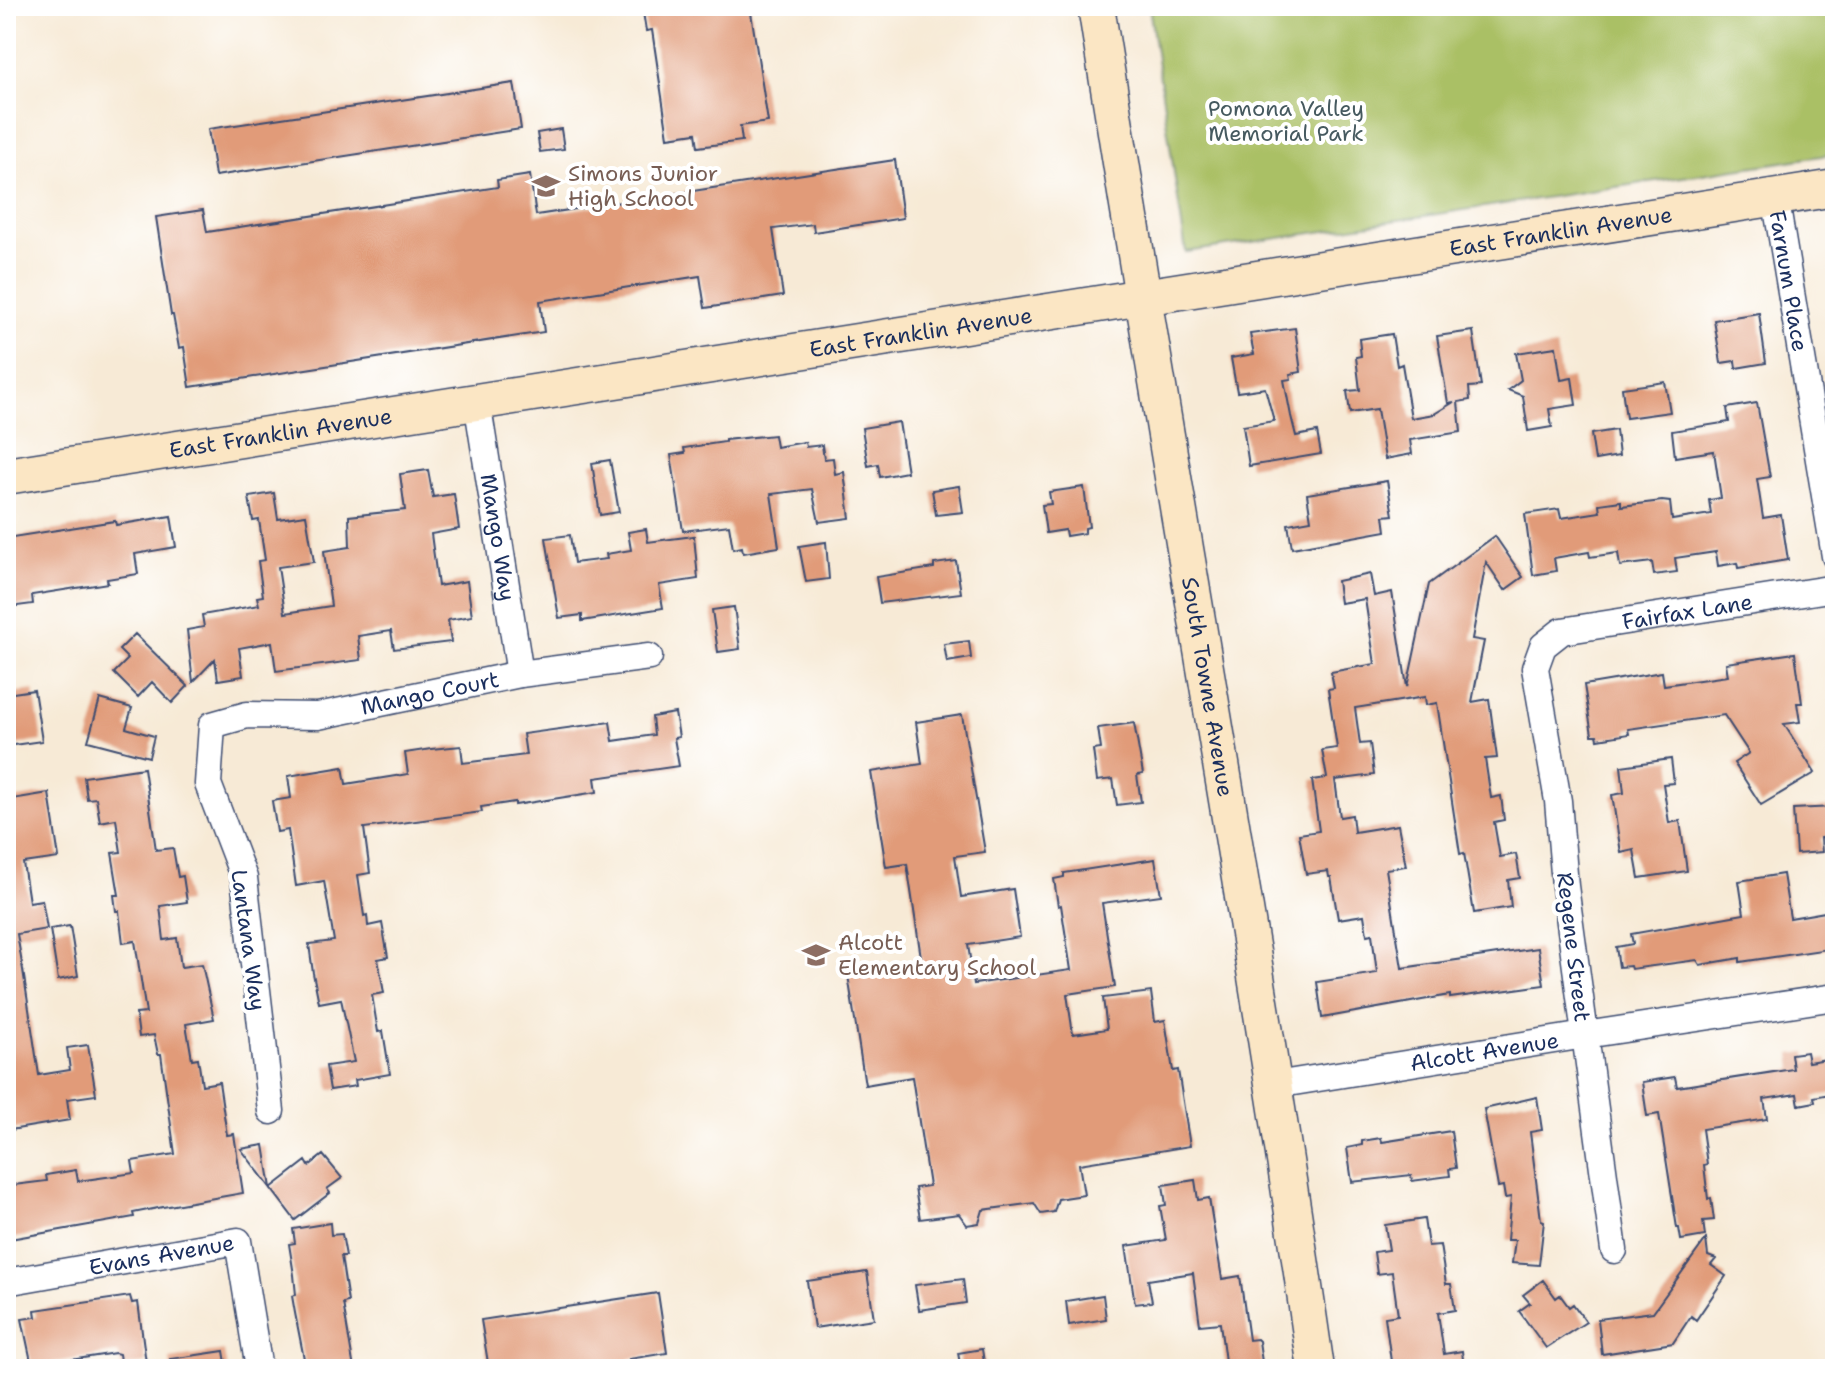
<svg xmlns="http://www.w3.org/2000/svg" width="1841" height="1375" font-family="'Shantell Sans',sans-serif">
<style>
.green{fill:#aac065;stroke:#627862;stroke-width:2}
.building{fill:#e19b79}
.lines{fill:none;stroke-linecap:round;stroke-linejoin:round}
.street-casing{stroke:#3c4b70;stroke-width:29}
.secondary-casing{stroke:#3c4b70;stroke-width:39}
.street{stroke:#fff;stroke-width:26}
.secondary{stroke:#fbe6c4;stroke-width:36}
.labels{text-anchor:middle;stroke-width:8;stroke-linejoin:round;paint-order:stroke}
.park-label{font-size:22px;fill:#465a60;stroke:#fff}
.education-label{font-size:22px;fill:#785e54;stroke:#fff;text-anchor:start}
.street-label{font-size:22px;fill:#1b2f5e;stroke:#fff}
</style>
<rect width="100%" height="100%" fill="#fff"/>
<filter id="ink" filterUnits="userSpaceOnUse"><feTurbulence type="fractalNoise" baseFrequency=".0125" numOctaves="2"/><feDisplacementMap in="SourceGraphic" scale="16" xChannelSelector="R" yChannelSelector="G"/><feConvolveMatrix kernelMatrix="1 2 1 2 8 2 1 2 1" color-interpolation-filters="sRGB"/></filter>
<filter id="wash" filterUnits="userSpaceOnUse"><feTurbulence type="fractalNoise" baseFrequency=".006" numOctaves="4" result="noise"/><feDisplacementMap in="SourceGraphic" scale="32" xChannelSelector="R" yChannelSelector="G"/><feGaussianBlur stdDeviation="1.8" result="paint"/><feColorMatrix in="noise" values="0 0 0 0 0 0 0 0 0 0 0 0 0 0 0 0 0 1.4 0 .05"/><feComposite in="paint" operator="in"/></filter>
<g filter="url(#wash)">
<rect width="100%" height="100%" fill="#f7ead6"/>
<path class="green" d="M1149,6H1835V154L1186,252Z"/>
<g id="blocks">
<path class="building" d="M642,6H750L768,122L740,126L742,141L698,147L696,133L668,137L652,30L646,31Z
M514,83L521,129L215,176L208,129Z
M561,129L564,149L540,152L537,133Z
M895,160L903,218L814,232L813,224L773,229L783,296L705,308L700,276L540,301L544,332L190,387L184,347L179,348L173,315H171L156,217L203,210L207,232L498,187L497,180L530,175L536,215Z
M1759,313L1766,363L1736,368L1735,361L1721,363L1714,320Z
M1295,328L1301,372L1290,374L1291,379L1284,380L1291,416L1296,436L1317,432L1321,454L1249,466L1243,426L1274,421L1265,388L1237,392L1231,358L1254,354L1250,334Z
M1473,331L1481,386L1469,387L1470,400L1458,402L1461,432L1410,440L1412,454L1385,459L1377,409L1350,413L1347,391L1360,390L1356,357L1361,356L1359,339L1392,334L1397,366L1402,364L1411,418L1434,414L1454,402L1448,403L1437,336Z
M1556,347L1561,380L1572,378L1576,405L1549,409L1552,427L1528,431L1523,396L1508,390L1521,380L1516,353Z
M1665,382L1670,412L1626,418L1622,388Z
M1757,403L1770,477L1757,479L1763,518L1781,515L1788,560L1738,568L1737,563L1718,566L1716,552L1675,558L1677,572L1654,575L1652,562L1620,566L1618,553L1590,557L1589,552L1554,558L1556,571L1533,575L1525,514L1559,509L1561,518L1600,512L1599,504L1621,501V506L1662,501L1670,502L1672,520L1711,514L1709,500L1721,498L1714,451L1675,457L1672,431L1729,422L1727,408Z
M899,422L907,472L880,477L878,464L868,466L862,428Z
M1616,430L1619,456L1595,460L1591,434Z
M774,435L776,447L805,442L806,447L822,445L824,459L833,458L835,474L844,472L850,518L819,522L812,489L771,494L779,547L743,553L742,547L733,549L729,525L683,531L671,455L685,453L684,448L725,442V440Z
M610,460L619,512L600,515L592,463Z
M428,470L433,497L454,494L459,529L431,534L438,586L467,581L472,616L448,620L451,642L394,649L391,631L358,636L361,660L276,671L272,642L239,648L243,676L218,680L215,659L193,682L187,630L204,627L202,615L259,605L257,597L263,596L258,561L265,560L259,520L253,521L249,497L274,493L278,519L306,515L314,562L278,567L285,613L331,606L324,551L350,547L349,516L405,510L400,474Z
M1387,481L1393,515L1384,516L1386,531L1292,548L1288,524L1311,520L1307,494Z
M959,486L963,512L936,515L932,490Z
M1084,487L1089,527L1085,528V533L1066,536L1065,530L1046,533L1042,505L1051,504L1049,492Z
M171,516L176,547L135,554L138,574L107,579L108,583L32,595L33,604L10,607L6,580V538L115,521L116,525Z
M646,529L648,542L694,536L698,579L659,585L663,608L582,621V615L559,618L546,538L570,535L574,563L607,559L606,554L631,550L628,532Z
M1495,536L1523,577L1505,590L1486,562L1472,639L1484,641L1472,702L1489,699L1497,758L1485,759L1491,798L1501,796L1504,820L1494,822L1500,857L1516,854L1520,878L1508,880L1511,907L1474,913L1464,853L1460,854L1437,703L1426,705L1425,697L1355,708L1360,744L1370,743L1374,775L1335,780L1340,817L1352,815L1354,832L1398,825L1406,866L1386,869L1402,968L1538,948L1544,985L1450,998V995L1322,1018L1317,982L1377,973L1372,934L1367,935L1364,915L1338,919L1331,877H1329L1328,871L1306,874L1299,834L1319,831L1312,780L1327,778L1322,750L1337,748L1328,689L1334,688L1331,672L1375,664L1365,599L1340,603L1337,581L1370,574L1374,596L1392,592L1407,687L1429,584Z
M826,542L829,579L806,582L799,546Z
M956,561L961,593L880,603L876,577L934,568V564Z
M734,607L740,649L718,652L712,610Z
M135,634L188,686L172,703L152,682L138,697L114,673L128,659L119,650Z
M969,641L971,658L947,662L944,644Z
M1795,653L1802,703H1797L1800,722L1784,724L1815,773L1761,805L1734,763L1749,753L1724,715L1628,729L1629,734L1598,739L1597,735H1592L1584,685L1662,672L1664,685L1728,676L1726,663Z
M34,690L42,741L6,746V694Z
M100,699L132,708L126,728L154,736L149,757L88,741Z
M675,713L679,737L674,738L679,766L595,778L597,792L515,805V802L481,807L482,812L364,828L370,873L358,875L364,916L367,915L368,926L382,923L388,957L378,959L384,993L372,995L378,1032L383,1031L390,1074L355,1080L356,1086L330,1090L326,1066L354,1062L341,999L319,1003L313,973L309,944L334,941L324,881L296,886L288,830L277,832L272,801L291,798L288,776L343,767L346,784L408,774L405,753L431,749L461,746L463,763L526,755L523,734L610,722L613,741L654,735L652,717Z
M962,715L985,852L955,856L961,897L1013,889L1020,937L968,945L974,984L1071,970L1061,905L1058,906L1054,879L1064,877V873L1155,859L1161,895L1102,903L1115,987L1067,994L1073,1034L1107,1029L1103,998L1151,992L1155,1022L1165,1020L1173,1071L1178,1070L1190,1146L1079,1164L1084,1195L1058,1199L1054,1212L1041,1214L1034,1203L983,1210L979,1223L967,1225L959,1214L920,1219L915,1188L929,1186L912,1077L865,1085L848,975L922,964L907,864L886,867L871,772L922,764L916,722Z
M1134,723L1143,774L1137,775L1141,802L1117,805L1113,779L1097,781L1093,750L1101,749L1098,728Z
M1671,759L1674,783L1663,784L1669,823L1680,821L1687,871L1639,878L1634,850L1621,853L1612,795L1624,793L1621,766Z
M144,768L156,850L173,848L178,877L183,876L187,902L160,906L164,940L177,938L181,967L202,964L214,1019L186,1024L192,1059L198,1058L202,1085L219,1082L227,1135L234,1134L243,1193L163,1207L133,1213L134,1217L10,1239L6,1186L47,1181L46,1175L76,1170L78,1181L134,1173L132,1161L175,1154L161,1054H158L154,1035L139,1037L136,1014L146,1013L135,941L123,943L119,911H116L114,895H119L112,853L121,852L116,819L100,822L96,798L87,799L84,777Z
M49,793L59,858L23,863L29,902L42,900L47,929L17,934L23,970L39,1075L70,1070L67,1048L88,1045L96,1095L67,1099L70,1120L10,1130L6,1105L11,1104L6,1061V800Z
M1835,807V837L1821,838L1822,852L1796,854L1793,809Z
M1783,874L1790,918L1831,911L1833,923L1835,922V948L1740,962V958L1700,965L1697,960L1631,969L1630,966L1619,967L1616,947L1633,944L1631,934L1744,914L1739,881Z
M70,926L78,976L58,980L50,929Z
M1806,1052L1808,1062L1827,1059L1828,1064L1835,1063V1093L1814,1097L1815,1102L1799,1105L1797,1094L1764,1099L1767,1119L1702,1129L1707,1164L1704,1165L1708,1199L1711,1198L1714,1220L1703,1221L1705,1236L1681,1240L1679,1228H1677L1659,1114L1647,1116L1642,1082L1675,1077L1677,1087L1793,1069L1791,1054Z
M1537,1097L1542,1130L1530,1132L1541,1220L1544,1221L1539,1265L1512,1263L1515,1240H1507L1511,1197L1505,1198L1503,1186L1498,1187L1484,1109Z
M1451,1131L1456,1168L1449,1169L1450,1176L1412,1181L1411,1175L1352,1182L1347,1148L1362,1145V1141L1381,1138L1382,1142Z
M264,1145L271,1188L306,1161L309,1166L323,1155L342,1178L327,1189L330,1193L295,1220L241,1149Z
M1195,1180L1198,1200L1209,1198L1222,1279L1240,1276L1249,1340L1257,1339L1259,1341L1263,1369H1226L1220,1323L1200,1325L1193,1273L1148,1280L1152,1302L1135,1304L1126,1246L1166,1240L1160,1206L1166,1205L1163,1185Z
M1424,1219L1428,1246L1440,1245L1446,1284H1451L1455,1310L1438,1313L1444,1354L1462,1351L1464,1369H1392L1385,1317L1398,1315L1392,1272L1377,1274L1374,1252L1389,1250L1385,1225Z
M330,1223L331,1235L342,1234L346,1256H341L348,1302L343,1303L354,1369H306L295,1313L292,1296L296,1295L294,1275L289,1244L295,1243L293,1229Z
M1706,1239L1708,1256L1716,1259L1711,1265L1726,1276L1696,1320L1691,1316L1673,1343L1602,1354L1598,1319L1653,1312Z
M867,1272L874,1319L814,1328L807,1281Z
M963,1279L966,1303L919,1310L915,1285Z
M1543,1280L1556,1298L1560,1295L1569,1307L1573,1304L1586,1322L1546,1348L1519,1311L1530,1303L1523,1295Z
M658,1293L667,1353L629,1359L630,1366L609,1369H489L481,1320Z
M1103,1295L1106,1319L1069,1325L1066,1301Z
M130,1296L132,1303L138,1302L146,1363L121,1367L119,1354L115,1353L32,1366L22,1319L36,1317L35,1310Z
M982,1349L985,1369H961L958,1353Z
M224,1351L227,1369H171L170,1359Z"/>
</g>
</g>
<g filter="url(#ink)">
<use href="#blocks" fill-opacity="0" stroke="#3c4b70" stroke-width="2"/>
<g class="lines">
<g class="street-casing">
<g id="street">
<path id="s1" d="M1775,196L1835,556"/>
<path id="s2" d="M477,401L520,674"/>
<path id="s3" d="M1275,1085L1585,1035L1835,997"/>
<path id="s4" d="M271,1111L244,878L208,784L212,725L247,715L318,716L520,674L649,657"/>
<path id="s5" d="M1614,1250L1565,886L1558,801L1535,668L1543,646L1562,631L1835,588"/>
<path id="s6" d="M6,1282L238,1241L259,1369"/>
</g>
</g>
<g class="secondary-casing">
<g id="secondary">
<path id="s7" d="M1096,6C1167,461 1251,913 1316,1369"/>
<path id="s8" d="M6,476L1835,188"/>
</g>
</g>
<use href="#street" class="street"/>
<use href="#secondary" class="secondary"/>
</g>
</g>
<defs>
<g id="school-bare" transform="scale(2.16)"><path d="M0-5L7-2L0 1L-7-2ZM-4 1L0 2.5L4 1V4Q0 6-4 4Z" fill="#8d6e63" stroke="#fff" stroke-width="2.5" paint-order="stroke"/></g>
</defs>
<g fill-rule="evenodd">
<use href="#school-bare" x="546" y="186"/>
<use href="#school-bare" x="816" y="955"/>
</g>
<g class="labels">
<g class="park-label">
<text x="1286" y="116">Pomona Valley<tspan x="1286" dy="25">Memorial Park</tspan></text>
</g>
<g class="education-label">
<text x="568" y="181">Simons Junior<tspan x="568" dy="25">High School</tspan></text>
<text x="838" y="950">Alcott<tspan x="838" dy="25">Elementary School</tspan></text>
</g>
<g class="street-label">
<text dy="8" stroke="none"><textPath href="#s8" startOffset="1574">East Franklin Avenue</textPath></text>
<text dy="8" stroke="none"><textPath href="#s1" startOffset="86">Farnum Place</textPath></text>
<text dy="8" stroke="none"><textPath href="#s8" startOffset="926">East Franklin Avenue</textPath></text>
<text dy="8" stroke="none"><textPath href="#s8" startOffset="278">East Franklin Avenue</textPath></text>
<text dy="8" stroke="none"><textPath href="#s2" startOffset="138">Mango Way</textPath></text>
<text dy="8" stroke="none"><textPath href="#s5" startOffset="762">Fairfax Lane</textPath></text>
<text dy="8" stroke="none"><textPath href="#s7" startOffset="690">South Towne Avenue</textPath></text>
<text dy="8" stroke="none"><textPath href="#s4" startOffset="616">Mango Court</textPath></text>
<text transform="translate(249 940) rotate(82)" y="8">Lantana Way</text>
<text transform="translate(1574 947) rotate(83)" y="8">Regene Street</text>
<text dy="8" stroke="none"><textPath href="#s3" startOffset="212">Alcott Avenue</textPath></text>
<text dy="8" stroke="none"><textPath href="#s6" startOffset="158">Evans Avenue</textPath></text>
</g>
</g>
<rect width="1841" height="1375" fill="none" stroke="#fff" stroke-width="32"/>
</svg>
